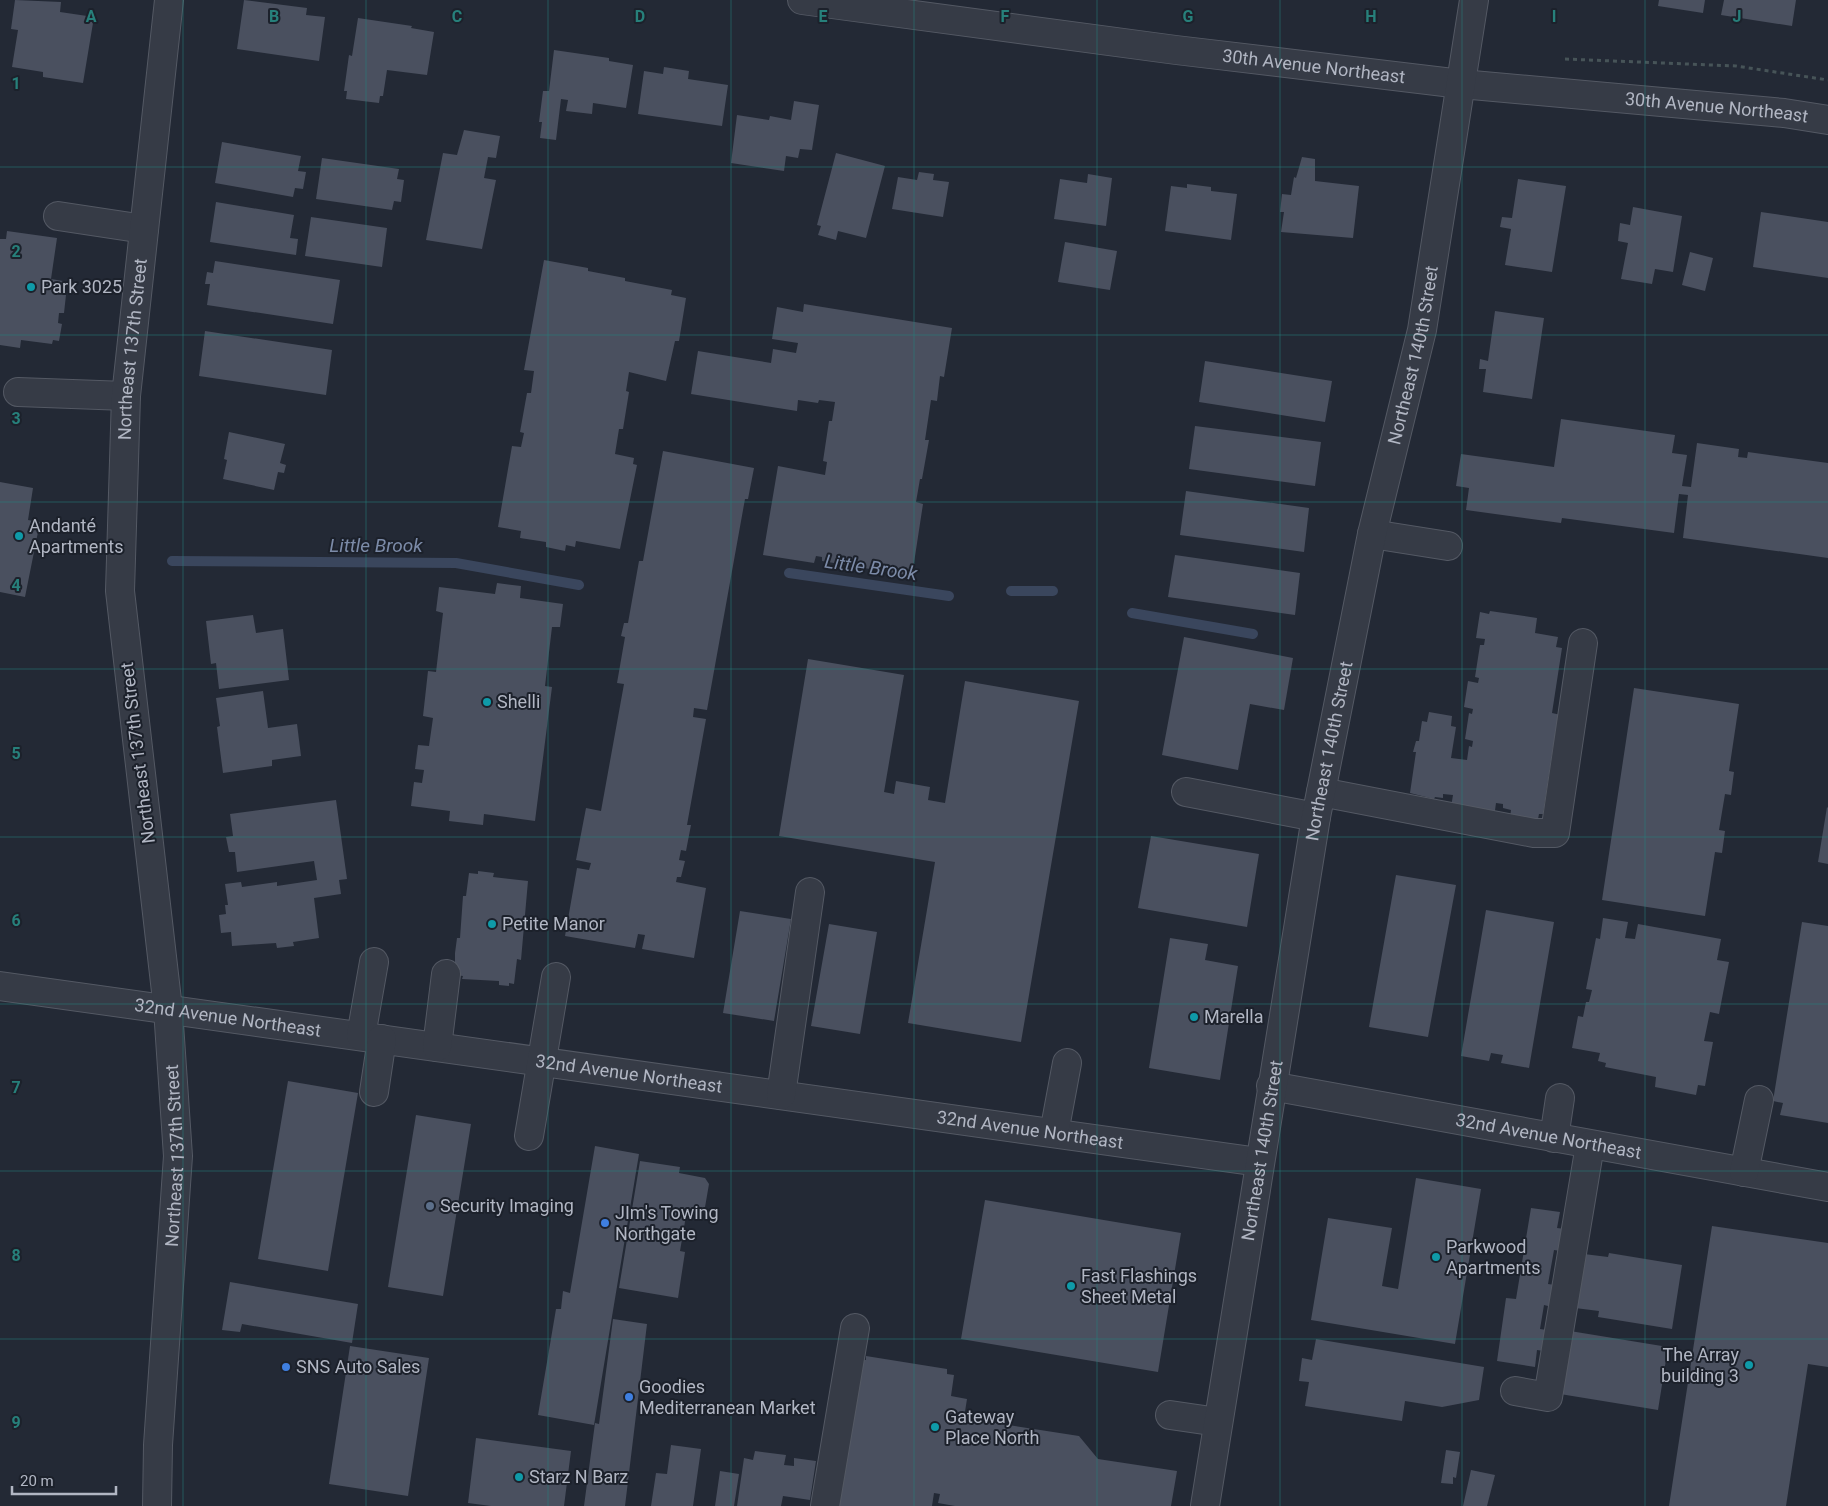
<svg xmlns="http://www.w3.org/2000/svg" width="1828" height="1506" font-family="Roboto,sans-serif">
<style>
.lines{fill:none;stroke-linecap:round;stroke-linejoin:round}
.stream{stroke:#3a465d;stroke-width:10}
.building{fill:#4a505f}
.minor-casing{stroke:#545964;stroke-width:30}
.path{stroke:#475458;stroke-width:3;stroke-dasharray:4 4;stroke-linecap:butt}
.minor{stroke:#363b46;stroke-width:28}
.grid{fill:none;stroke:#27807b;stroke-width:1;stroke-opacity:0.55}
.culture-dot{fill:#0f9aa8;stroke:#1c212b;stroke-width:2}
.service-dot{fill:#5c6f8a;stroke:#1c212b;stroke-width:2}
.shop-dot{fill:#3f7fe0;stroke:#1c212b;stroke-width:2}
.labels{text-anchor:middle;stroke-width:4;stroke-linejoin:round;paint-order:stroke}
.street-label{font-size:18px;fill:#b1b6c3;stroke:#1c212b}
.poi-label{font-size:18px;fill:#b1b6c3;stroke:#1c212b;text-anchor:start}
.water-label{font-size:19px;font-style:italic;fill:#7c8ba8;stroke:#1c212b}
.grid-label{font-size:16px;text-anchor:middle;font-weight:bold;fill:#27807b;stroke:#1c212b;stroke-width:4;stroke-linejoin:round;paint-order:stroke}
</style>
<rect width="100%" height="100%" fill="#232935"/>
<g class="lines">
<path class="stream" d="M172,561L456,563L579,585
M789,573L949,596
M1011,591H1053
M1132,613L1253,634"/>
</g>
<path class="building" d="M15,0L61,2L60,12L94,17L83,83L43,77V72L12,67L18,30L11,29Z
M244,0L307,8L306,15L325,17L319,61L237,49Z
M1659,0H1705L1703,13L1658,6Z
M1724,0H1796L1792,26L1721,15Z
M358,18L412,26L411,28L434,32L427,75L387,70L383,96H380L379,103L346,99L347,91H344L349,55L352,56Z
M554,50L609,58V61L633,65L626,108L593,103L592,114L566,111L568,100L561,99L556,140L540,138L542,122H539L543,91H549Z
M664,67L689,71L688,79L728,85L722,126L638,114L644,71L663,74Z
M794,101L819,105L812,150L800,149L798,158L786,156L784,171L731,163L737,115L769,120L770,116L791,120Z
M464,130L500,136L496,158L488,157L484,178L496,180L482,249L426,240L443,153L457,155Z
M222,142L301,156L298,171L306,172L303,189L295,188L293,197L215,183Z
M836,153L885,166L866,238L838,231L836,240L818,235L821,226L817,225Z
M1302,157L1315,159V181L1359,186L1353,238L1281,232L1284,212H1280L1282,194L1291,195L1294,177L1296,178Z
M322,158L399,169L397,179L404,180L401,202L394,201L392,210L316,199Z
M919,172L934,174L933,180L949,182L943,217L892,209L898,177L917,180Z
M1088,174L1112,178L1106,226L1054,219L1060,179L1087,183Z
M1518,179L1566,186L1552,272L1505,265L1511,229L1500,227L1502,217L1512,218Z
M1187,184L1211,187V191L1237,194L1231,240L1165,231L1171,186L1187,188Z
M216,202L294,215L290,238L298,239L296,255L210,242Z
M1633,207L1682,216L1673,272L1655,269L1652,284L1621,279L1628,243L1618,241L1620,223L1630,225Z
M1761,212L1828,222V278L1753,267Z
M311,217L387,228L382,267L305,256Z
M7,231L57,238L51,279L63,281L61,294L66,295L64,313H59L58,323L62,324L59,341L53,340L52,344L21,340L20,348L0,345V239H6Z
M1065,242L1117,251L1110,290L1058,282Z
M1690,252L1713,258L1705,291L1682,285Z
M544,260L588,268V271L625,278V281L672,290L671,295L686,298L679,341H675L666,381L629,372L626,391L629,392L623,429H619L615,454L634,458L633,464L637,465L620,549L576,541L575,547L566,545L565,551L546,547V542L520,538L521,531L498,527L512,446L521,447L524,433L520,432L527,393H531L534,371L524,370Z
M215,261L340,280L333,324L207,305L210,284H205L207,272L213,273Z
M804,304L952,328L944,377L940,376L937,401L931,400L925,440H929L922,479H920L916,502L923,504L912,576L822,561V557L816,556L814,563L763,555L778,466L825,475L827,462L823,461L829,421H832L835,402L819,400L818,403L798,400L797,411L691,394L698,351L771,363L773,349L796,353L798,343L772,339L777,307L803,312Z
M1495,311L1544,318L1532,399L1483,392L1486,369H1479L1480,359L1488,361Z
M205,331L332,350L326,395L199,376Z
M1205,361L1332,381L1325,422L1199,402Z
M1561,419L1675,435L1672,453L1687,455L1682,486L1691,487L1697,443L1739,449L1738,457L1747,458L1748,452L1828,463V558L1683,538L1688,495L1679,494L1674,533L1562,518L1561,523L1466,510L1469,488L1456,486L1461,454L1554,467Z
M1195,426L1321,442L1315,486L1189,469Z
M229,432L285,444L280,463L286,465L284,473L278,472L274,490L223,479L227,460L224,459Z
M663,451L754,468L748,499H745L707,710L694,708L693,717L706,719L687,825H691L686,851L681,850L679,860L685,861L681,877H677L676,882L706,888L694,958L642,949L645,935L638,934L635,948L565,936L577,868L589,870L591,863L576,860L586,808L601,811L624,684L617,683L625,637L621,636L624,623H628L639,561H643Z
M0,482L33,488L28,520L40,522L25,597L0,592Z
M1186,491L1309,508L1304,552L1180,535Z
M1175,555L1300,573L1295,615L1168,597Z
M497,583L521,586L520,598L563,604L560,627H552L545,686L552,687L535,821L484,814L483,825L449,821L450,811L411,806L414,782L422,783L424,770L415,769L418,745L429,746L433,718L423,716L428,671L436,672L443,613L436,611L439,587L495,594Z
M1490,611L1537,618L1535,633L1558,637L1556,647L1562,648L1552,713L1561,715L1556,747H1553L1543,814H1539L1537,824L1510,819L1511,810L1503,808V804L1496,803L1494,818L1451,807L1453,795L1443,794V798L1435,797L1434,799L1410,793L1416,752H1413L1416,741H1419L1422,721L1427,722L1429,712L1452,716L1451,726L1456,727L1451,758L1467,760L1469,746L1472,747L1473,741L1465,739L1469,713L1472,714L1473,709L1464,707L1468,681L1478,683L1479,678L1475,677L1480,645H1484L1485,639L1476,638L1480,612L1489,614Z
M253,615L256,633L283,629L289,680L219,689L216,663L211,664L206,621Z
M1184,637L1293,658L1284,710L1250,704L1238,770L1162,755Z
M808,659L904,675L884,792L894,794L896,781L930,787L928,800L945,803L965,681L1079,701L1021,1042L908,1023L935,862L779,836Z
M1634,688L1739,704L1729,771L1734,772L1731,795L1725,794L1719,830L1725,831L1722,853L1715,852L1705,916L1602,900Z
M263,691L268,728L297,724L301,756L272,760V766L223,773L217,727L220,726L216,698Z
M336,800L347,879L339,880L341,894L314,898L319,938L293,942L294,946L277,948L276,943L232,946L231,932L221,933L219,915L226,914L225,905H228L225,884L241,882L242,887L277,882V886L317,880L314,861L237,872L235,852H229L226,837L233,836L230,814Z
M1827,807L1828,808V864L1818,862Z
M1151,836L1259,854L1247,927L1138,908Z
M478,871L494,873L493,877L528,881L521,960L517,959L514,984L509,983V986L499,985V981L462,979L463,976L455,975V953L457,938H460L463,896H466L469,873L478,874Z
M1396,875L1456,885L1428,1037L1369,1027Z
M1486,910L1554,922L1529,1068L1501,1063L1503,1055L1491,1053L1489,1061L1461,1056Z
M740,911L791,919L774,1021L723,1013Z
M1603,918L1628,922L1625,938L1635,939L1638,924L1721,939L1717,960L1729,962L1719,1014L1710,1012L1704,1041L1713,1042L1705,1086L1698,1085L1696,1095L1655,1087L1656,1077L1605,1067L1606,1063L1598,1061L1600,1053L1572,1048L1578,1016L1583,1017L1586,1002H1589L1592,990L1586,989L1596,938L1600,939Z
M1802,922L1828,926V1123L1780,1115L1783,1103L1773,1101Z
M829,924L877,932L860,1034L811,1026Z
M1170,938L1208,944L1205,960L1238,966L1220,1080L1149,1068Z
M288,1081L358,1093L328,1271L258,1259Z
M416,1115L471,1124L443,1296L388,1287Z
M595,1146L639,1154L594,1425L538,1415L556,1309H561L563,1291L570,1293Z
M640,1161L680,1167L679,1173L705,1178L709,1184L704,1213L687,1210L680,1251L685,1252L678,1298L619,1288Z
M1416,1178L1481,1189L1455,1344L1311,1320L1328,1218L1392,1228L1382,1286L1398,1289Z
M985,1200L1181,1233L1158,1372L961,1339Z
M1531,1208L1560,1212L1557,1228L1565,1229L1561,1251L1554,1250L1548,1284L1555,1285L1552,1307L1544,1305L1540,1329L1547,1330L1544,1351L1537,1350L1535,1367L1497,1361L1506,1298L1516,1299Z
M1712,1226L1828,1243V1367L1808,1364L1786,1506H1669Z
M1609,1253L1682,1265L1672,1329L1598,1317L1599,1311L1575,1308L1584,1254L1608,1257Z
M230,1282L358,1304L352,1343L242,1324L240,1332L222,1330Z
M613,1319L647,1324L625,1506H584L595,1423L599,1424Z
M1570,1331L1668,1347L1658,1410L1560,1394Z
M1316,1339L1484,1367L1479,1400L1442,1407L1405,1401L1402,1421L1305,1406L1309,1382L1299,1381L1302,1358L1312,1360Z
M350,1346L429,1358L408,1496L329,1484Z
M866,1356L947,1369V1374L954,1375L951,1396L967,1399L964,1418L1079,1436L1098,1459L1177,1471L1171,1506H955L938,1503L940,1494L934,1493L932,1506H835L859,1359L866,1360Z
M476,1438L571,1451L564,1506H491L468,1503Z
M671,1445L701,1449L693,1506H651L656,1473L667,1474Z
M1446,1450L1460,1452L1456,1478L1453,1477V1484L1441,1483Z
M755,1451L786,1455L784,1465L794,1466V1458L816,1461L810,1500L783,1496L781,1506H737L744,1458L753,1460Z
M1471,1470L1495,1475L1487,1506H1463Z
M720,1471L739,1474L734,1506H715Z"/>
<g class="lines">
<g class="minor-casing">
<g id="minor">
<path id="s1" d="M802,0L1176,50L1461,84L1784,113L1828,120"/>
<path d="M58,216L144,229"/>
<path d="M18,392L126,396"/>
<path d="M1372,534L1448,546"/>
<path d="M1186,792L1316,817"/>
<path d="M1321,792L1534,833H1555L1583,643"/>
<path id="s2" d="M0,986L1259,1162"/>
<path d="M361,1036L374,962"/>
<path d="M437,1047L446,974"/>
<path id="s3" d="M1271,1086L1828,1187"/>
<path d="M374,1092L382,1039"/>
<path d="M781,1095L810,892"/>
<path d="M1054,1133L1067,1063"/>
<path d="M529,1136L556,977"/>
<path d="M1554,1138L1560,1098"/>
<path d="M1744,1172L1759,1100"/>
<path d="M1515,1391L1548,1397L1590,1145"/>
<path d="M1170,1415L1218,1422"/>
<path id="s4" d="M157,1506L158,1445L178,1156L168,1009L120,591L126,396L169,0"/>
<path d="M825,1506L855,1328"/>
<path id="s5" d="M1205,1506L1316,817L1372,534L1422,330L1474,0"/>
</g>
</g>
<path class="path" d="M1565,59L1736,66L1828,80"/>
<use href="#minor" class="minor"/>
</g>
<path class="grid" d="M183,0V1506M366,0V1506M548,0V1506M731,0V1506M914,0V1506M1097,0V1506M1280,0V1506M1462,0V1506M1645,0V1506M0,167H1828M0,335H1828M0,502H1828M0,669H1828M0,837H1828M0,1004H1828M0,1171H1828M0,1339H1828"/>
<g class="culture-dot">
<circle cx="31" cy="287" r="5"/>
<circle cx="19" cy="536" r="5"/>
<circle cx="487" cy="702" r="5"/>
<circle cx="492" cy="924" r="5"/>
<circle cx="1194" cy="1017" r="5"/>
<circle cx="1436" cy="1257" r="5"/>
<circle cx="1071" cy="1286" r="5"/>
<circle cx="1749" cy="1365" r="5"/>
<circle cx="935" cy="1427" r="5"/>
<circle cx="519" cy="1477" r="5"/>
</g>
<circle class="service-dot" cx="430" cy="1206" r="5"/>
<g class="shop-dot">
<circle cx="605" cy="1223" r="5"/>
<circle cx="286" cy="1367" r="5"/>
<circle cx="629" cy="1397" r="5"/>
</g>
<g class="labels">
<g class="street-label">
<text dy="6" stroke="none"><textPath href="#s1" startOffset="516">30th Avenue Northeast</textPath></text>
<text dy="6" stroke="none"><textPath href="#s1" startOffset="921">30th Avenue Northeast</textPath></text>
<text dy="6" stroke="none"><textPath href="#s4" startOffset="1161">Northeast 137th Street</textPath></text>
<text dy="6" stroke="none"><textPath href="#s5" startOffset="1170">Northeast 140th Street</textPath></text>
<text dy="6" stroke="none"><textPath href="#s5" startOffset="765">Northeast 140th Street</textPath></text>
<text transform="translate(138 753) rotate(-97)" y="6">Northeast 137th Street</text>
<text dy="6" stroke="none"><textPath href="#s2" startOffset="230">32nd Avenue Northeast</textPath></text>
<text dy="6" stroke="none"><textPath href="#s2" startOffset="635">32nd Avenue Northeast</textPath></text>
<text dy="6" stroke="none"><textPath href="#s2" startOffset="1040">32nd Avenue Northeast</textPath></text>
<text dy="6" stroke="none"><textPath href="#s3" startOffset="282">32nd Avenue Northeast</textPath></text>
<text dy="6" stroke="none"><textPath href="#s5" startOffset="360">Northeast 140th Street</textPath></text>
<text dy="6" stroke="none"><textPath href="#s4" startOffset="351">Northeast 137th Street</textPath></text>
</g>
<g class="poi-label">
<text x="41" y="293">Park 3025</text>
<text x="29" y="532">Andanté<tspan x="29" dy="21">Apartments</tspan></text>
<text x="497" y="708">Shelli</text>
<text x="502" y="930">Petite Manor</text>
<text x="1204" y="1023">Marella</text>
<text x="440" y="1212">Security Imaging</text>
<text x="615" y="1219">JIm's Towing<tspan x="615" dy="21">Northgate</tspan></text>
<text x="1446" y="1253">Parkwood<tspan x="1446" dy="21">Apartments</tspan></text>
<text x="1081" y="1282">Fast Flashings<tspan x="1081" dy="21">Sheet Metal</tspan></text>
<text x="1739" y="1361" text-anchor="end">The Array<tspan x="1739" dy="21">building 3</tspan></text>
<text x="296" y="1373">SNS Auto Sales</text>
<text x="639" y="1393">Goodies<tspan x="639" dy="21">Mediterranean Market</tspan></text>
<text x="945" y="1423">Gateway<tspan x="945" dy="21">Place North</tspan></text>
<text x="529" y="1483">Starz N Barz</text>
</g>
<g class="water-label">
<text x="376" y="552">Little Brook</text>
<text transform="translate(871 567) rotate(8)" y="7">Little Brook</text>
</g>
</g>
<g class="grid-label">
<text x="91" y="22">A</text>
<text x="274" y="22">B</text>
<text x="457" y="22">C</text>
<text x="640" y="22">D</text>
<text x="823" y="22">E</text>
<text x="1005" y="22">F</text>
<text x="1188" y="22">G</text>
<text x="1371" y="22">H</text>
<text x="1554" y="22">I</text>
<text x="1737" y="22">J</text>
<text x="16" y="89">1</text>
<text x="16" y="257">2</text>
<text x="16" y="424">3</text>
<text x="16" y="591">4</text>
<text x="16" y="759">5</text>
<text x="16" y="926">6</text>
<text x="16" y="1093">7</text>
<text x="16" y="1261">8</text>
<text x="16" y="1428">9</text>
</g>
<path d="M12 1486v8h104v-8" fill="none" stroke="#b1b6c3" stroke-width="2.5"/>
<text x="20" y="1486" font-size="15" fill="#b1b6c3" stroke="#1c212b" stroke-width="4" paint-order="stroke">20 m</text>
</svg>
